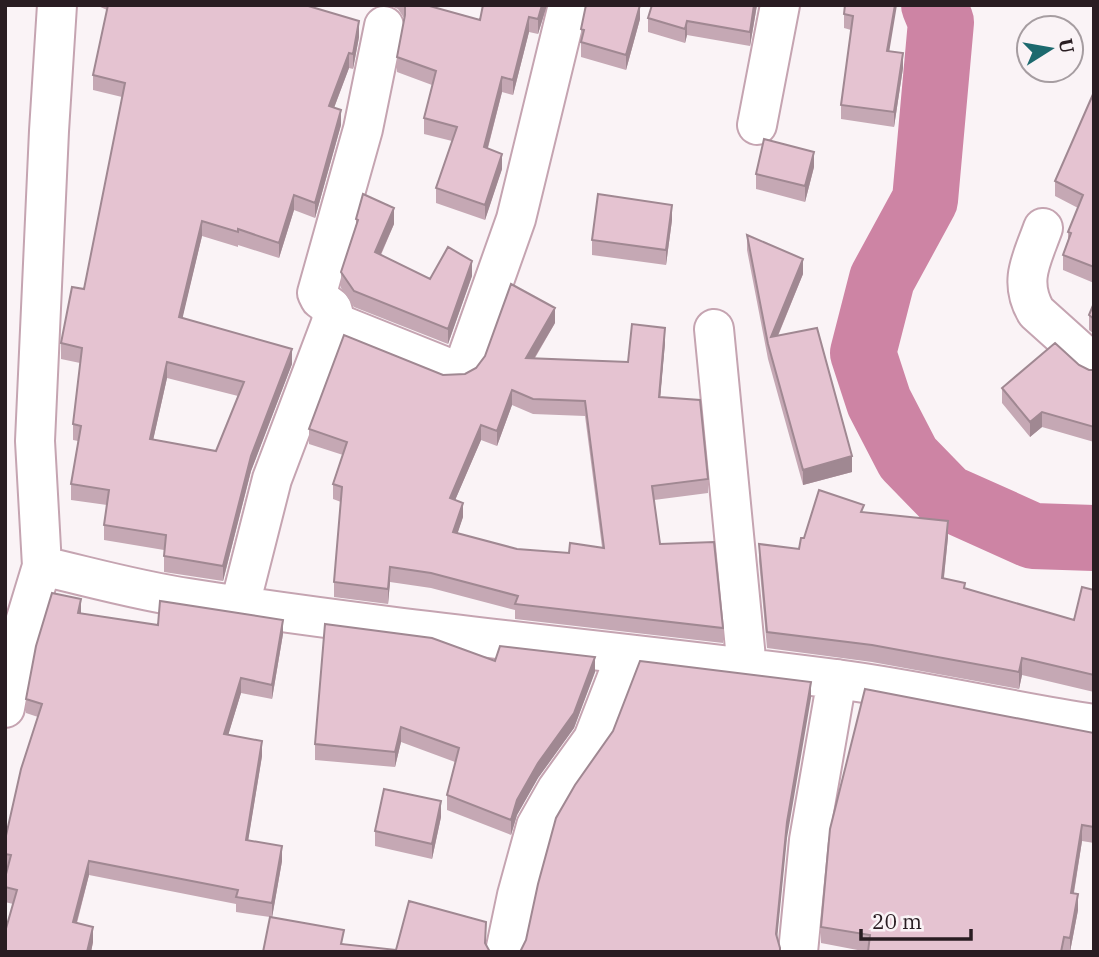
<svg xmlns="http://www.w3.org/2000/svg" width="1099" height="957" font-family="'IBM Plex Serif',serif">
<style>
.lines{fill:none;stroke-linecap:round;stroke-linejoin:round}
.river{stroke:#cd84a4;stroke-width:66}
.minor-casing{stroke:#c5a4b1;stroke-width:42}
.minor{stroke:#fff;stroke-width:38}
.wall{fill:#c5a8b4;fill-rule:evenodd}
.shaded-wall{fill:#a08892}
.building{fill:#e5c3d1;stroke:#a08892;stroke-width:2;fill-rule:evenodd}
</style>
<rect width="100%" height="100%" fill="#faf3f6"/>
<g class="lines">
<path class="river" d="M934,5L941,22L925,200L882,279L863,353L879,402L908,458L946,497L1033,536L1094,538"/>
<g class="minor-casing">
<path id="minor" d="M757,125L780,5
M1043,228C1032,259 1018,281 1036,312L1094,364
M331,321L451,369L461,367L465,363L516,219L568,5
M714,329L747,669
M42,566L35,441L49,131L57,5
M240,605L272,479L334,315L332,308L320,299L317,293L363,129L384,26
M5,708L15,655L42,566C90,577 139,591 188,598C403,632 620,651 836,679C922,690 1007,711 1094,724
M505,952L517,895L536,826L557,789L593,739L626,654
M798,952L809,840L837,679"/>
</g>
<use href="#minor" class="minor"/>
</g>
<path class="wall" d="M96,5H305L359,37L353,69L349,68L334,108L341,125L315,218L294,210L279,258L238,245V247L202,236L182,318L292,364L251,471L223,581L164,572V550L104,540V525L107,505L71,500V484L78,441L73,440V424L80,363L61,359V343L84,289L122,97L93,90V75L107,10ZM167,378L238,396L216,451L153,440Z
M388,5H426L480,20L483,5H547L538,34L529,32L513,95L502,92L488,148L502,169L485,220L436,203V188L452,141L424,134V118L432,85L397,72V57L404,18L398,9Z
M757,5L750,46L687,35L685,43L648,32V18Z
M845,5L889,51L903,68L894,127L841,119V105L851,30L844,28V14Z
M640,19L626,70L581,57V29Z
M1094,92V283L1063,270V255L1068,240V232L1078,208L1055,196V181Z
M814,167L805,202L756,189V174Z
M356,219L394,224L381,255L430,279L472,276L448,344L354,307L341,288V272L356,226Z
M672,220L666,265L592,255V240Z
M747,235L803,274L778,336L852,472L803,485L768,359L747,250Z
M1094,303V334L1089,330V315Z
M555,323L535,358L628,362L665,343L660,397L708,479V493L654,500L660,544L723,628V643L515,619V610L431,588L390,582L388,604L334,597V582L341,502L333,499V484L343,455L309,444V429L443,375L465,374ZM512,405L533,414L585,416L602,547L569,553L517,549L457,534L463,517L455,500L481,440L497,446Z
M1079,365L1089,370H1094V442L1042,427L1030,437L1002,403V388Z
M864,513L948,537L944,578L965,588L1074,620L1094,590V692L1022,675L1019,689L872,662L767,648L759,561V544L799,549L804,538Z
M81,614L158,625L283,634L272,699L241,693L228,735L262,756L248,840L282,861L272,917L344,944L396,950L485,944L490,952H263L270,917L236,912V904L89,875L77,923L93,942L91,952H5L13,904L5,902V878L7,869L5,868V840L38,717L26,713V699Z
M495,661L595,672L574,728L538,778L517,815L511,835L447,810V795L455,762L401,742L395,767L315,760V744Z
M1094,733V843L1082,841L1074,893L1078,910L1070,952H868L821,943V927Z
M441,817L432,859L375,846V831Z"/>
<path class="shaded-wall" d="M542,5H547L538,34V19Z
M640,5V19L626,70V55Z
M754,5H757L750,46V32Z
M895,5H897L887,65V51Z
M529,17V32L513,95V80Z
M359,21V37L353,69V54Z
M687,21V35L685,43V29Z
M349,53V68L329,121V106Z
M903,53V68L894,127V112Z
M502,77V92L484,162V147Z
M341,110V125L315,218V203Z
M814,152V167L805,202V186Z
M502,154V169L485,220V205Z
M294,195V210L279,258V243Z
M672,205V220L666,265V250Z
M394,208V224L375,267V252Z
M202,221V236L179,333V317Z
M803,259V274L771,352V337Z
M472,261V276L448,344V329Z
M555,308V323L526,372V358Z
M665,328V343L659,412V397Z
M292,349V364L251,471L223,581V566L251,456Z
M167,362V378L150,454V439Z
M512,390V405L497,446V431Z
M1042,412V427L1030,437V422Z
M481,425V440L450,512V498Z
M852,456V472L803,485V470Z
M463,503V517L453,547V532Z
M948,521V537L942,594V578Z
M390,567V582L388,604V589Z
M81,599V613H78Z
M283,620V634L272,699V685Z
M595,657V672L574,728L538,778L517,815L511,835V820L517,800Z
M1022,658V675L1019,689V672Z
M241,678V693L224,749V734Z
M811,682V698L787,838L776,950V934L787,822Z
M401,727V742L395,767V752Z
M262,741V756L246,854V840Z
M441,801V817L432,859V844Z
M1082,825V841L1071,909V893Z
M282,846V861L272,918V903Z
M89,861V875L73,936V922Z
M1078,894V910L1070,952V938Z
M93,927V942L91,952H87Z"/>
<path class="building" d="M108,5H305L359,21L353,54L349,53L329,106L341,110L315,203L294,195L279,243L238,229V232L202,221L179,317L292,349L251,456L223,566L164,556L166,535L104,525L109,490L71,484L81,426L73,424L82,348L61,343L72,287L84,289L125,83L93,75ZM167,362L244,382L216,451L150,439Z
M405,5H426L480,20L483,5H542L538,19L529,17L513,80L502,77L484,147L502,154L485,205L436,188L457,127L424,118L436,71L397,57L405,15Z
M586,5H640L626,55L581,42L584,30L581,29Z
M652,5H754L750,32L687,21L685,29L648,18Z
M845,5H895L887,51L903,53L894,112L841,105L853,16L844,14Z
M1094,92V267L1063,255L1071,233L1068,232L1083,195L1055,181Z
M764,139L814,152L805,186L756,174Z
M363,194L394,208L375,252L430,279L448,247L472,261L448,329L354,291L341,272L358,220L356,219Z
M598,194L672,205L666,250L592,240Z
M747,235L803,259L771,337L817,328L852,456L803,470L768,344Z
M511,284L555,308L526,358L628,362L632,324L665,328L659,397L700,400L708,479L652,486L660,544L714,542L723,628L515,604L518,596L431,573L390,567L388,589L334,582L342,487L333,484L347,442L309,429L344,335L443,375L465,374L476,368L485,356ZM512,390L533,399L585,401L604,548L570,543L569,553L517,549L453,532L463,503L450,498L481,425L497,431Z
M1094,303V319L1089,315Z
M1055,343L1079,365L1089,370H1094V427L1042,412L1030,422L1002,388Z
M819,490L864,505L861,512L948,521L942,578L965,583L964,588L1074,620L1082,587L1094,590V675L1022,658L1019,672L872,645L767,632L759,544L799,549L801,538H804Z
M52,593L81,599L78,613L158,625L160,601L283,620L272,685L241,678L224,734L262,741L246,840L282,846L272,903L236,897L238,890L89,861L73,922L93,927L87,952H5V932L17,890L5,887V878L11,855L5,854V840L21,769L42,704L26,699L36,646Z
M325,624L432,638L495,661L500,646L595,657L574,713L538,763L517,800L511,820L447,795L459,748L401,727L395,752L315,744Z
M640,661L811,682L787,822L776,934L780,948V952H520L526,940L538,884L556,818L575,785L613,731Z
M865,689L1094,733V827L1082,825L1071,893L1078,894L1070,938L1064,937L1061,952H868L870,935L821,927L830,829Z
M384,789L441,801L432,844L375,831Z
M409,901L486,922L485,943L490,952H263L270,917L344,930L341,944L396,950Z"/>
<rect width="1099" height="957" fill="none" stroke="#291d22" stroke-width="14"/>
<g transform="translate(1050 49) rotate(79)"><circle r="33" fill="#faf3f6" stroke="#a69da1" stroke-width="2"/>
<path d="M0-5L12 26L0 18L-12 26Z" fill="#1c696e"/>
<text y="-10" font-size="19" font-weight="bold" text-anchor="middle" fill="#291d22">U</text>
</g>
<path d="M861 929v10h110v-10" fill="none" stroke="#291d22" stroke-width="3.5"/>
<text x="872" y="929" font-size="21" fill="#291d22" stroke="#faf3f6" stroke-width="5" paint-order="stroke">20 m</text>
</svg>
